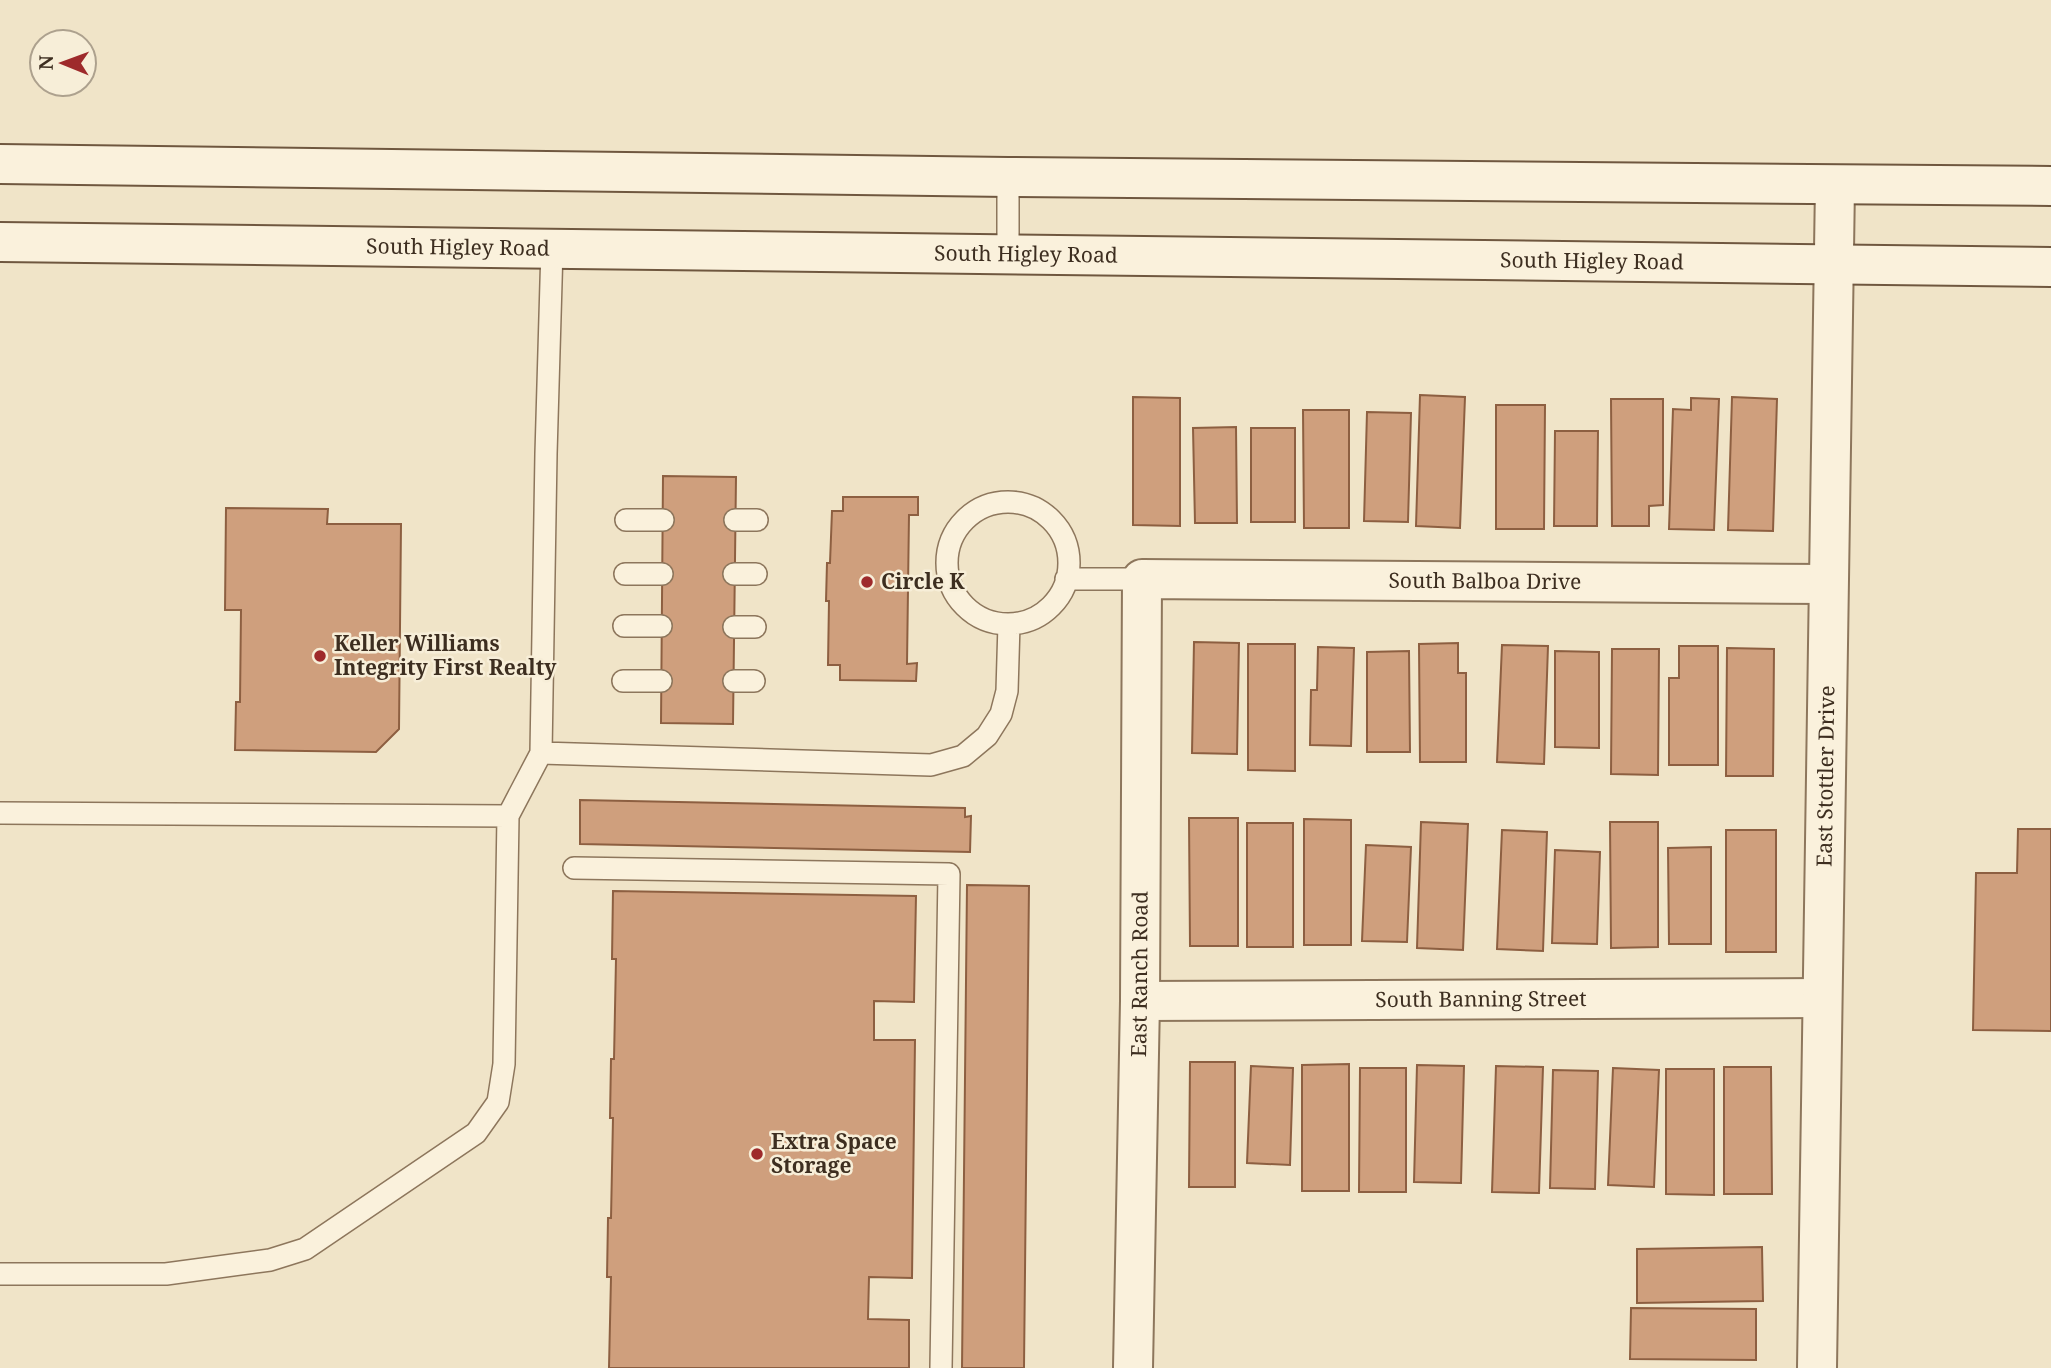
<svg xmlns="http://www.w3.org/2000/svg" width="2051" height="1368" font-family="'Noto Serif',serif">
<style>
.building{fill:#cf9f7d;stroke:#8d5f41;stroke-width:2}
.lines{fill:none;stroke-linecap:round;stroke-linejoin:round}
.service-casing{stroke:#8d765c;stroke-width:24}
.minor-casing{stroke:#8d765c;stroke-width:42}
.secondary-casing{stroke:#6f573f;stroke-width:42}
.service{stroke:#faf1dc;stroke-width:21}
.minor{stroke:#faf1dc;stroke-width:38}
.secondary{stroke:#faf1dc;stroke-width:38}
.poi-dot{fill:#9e2a2b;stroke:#f7eed8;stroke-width:2.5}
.labels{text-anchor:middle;stroke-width:5;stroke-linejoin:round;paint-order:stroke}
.street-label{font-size:21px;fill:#3d2e20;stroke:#f7eed8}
.poi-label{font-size:21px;font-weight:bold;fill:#3d2e20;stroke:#f7eed8;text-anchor:start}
</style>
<rect width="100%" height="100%" fill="#f0e4c8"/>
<path class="building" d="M1420,395L1465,397L1460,528L1416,526Z
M1133,397L1180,398V526L1133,525Z
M1732,397L1777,399L1773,531L1728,530Z
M1691,398L1719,399L1714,530L1669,529L1673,409L1691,410Z
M1611,399H1663V505L1649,506V526H1612Z
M1496,405H1545L1544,529H1496Z
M1303,410H1349V528H1304Z
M1367,412L1411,413L1408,522L1364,521Z
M1236,427L1237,523H1195L1193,428Z
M1251,428H1295V522H1251Z
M1555,431H1598L1597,526H1554Z
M663,476L736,477L733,724L661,723Z
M843,497H918V515H909L907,664L917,663L916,681L840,680V665H828L829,601H826L827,563H830L832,511H843Z
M226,508L328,509L327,524H401L399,729L376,752L235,750L236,702H240L241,610H225Z
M1194,642L1239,643L1237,754L1192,753Z
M1458,643V673H1466V762H1420L1419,644Z
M1248,644H1295V771L1248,770Z
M1502,645L1548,646L1544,764L1497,762Z
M1679,646H1718V765H1669V678H1679Z
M1318,647L1354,648L1351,746L1310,745L1311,690H1317Z
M1727,648L1774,649L1773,776H1726Z
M1612,649H1659L1658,775L1611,774Z
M1409,651L1410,752H1367V652Z
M1555,651L1599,652V748L1555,747Z
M580,800L965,808V817L971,816L970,852L580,844Z
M1189,818H1238V946H1190Z
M1304,819L1351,820V945H1304Z
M1421,822L1468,824L1463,950L1417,948Z
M1610,822H1658V947L1611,948Z
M1247,823H1293V947H1247Z
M2018,829H2051V1031L1973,1030L1976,873H2017Z
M1502,830L1547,832L1543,951L1497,949Z
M1726,830H1776V952H1726Z
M1366,845L1411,847L1407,942L1362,941Z
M1711,847V944H1669L1668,848Z
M1555,850L1600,852L1597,944L1552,943Z
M967,885L1029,886L1024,1368H962Z
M613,891L916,896L914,1002L874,1001V1040H915L912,1278L869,1277L868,1319L909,1320V1368H609L611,1277H607L608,1218H611L613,1118H610L611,1059H614L616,959H612Z
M1190,1062H1235V1187H1189Z
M1349,1064V1191H1302V1065Z
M1417,1065L1464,1066L1461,1183L1414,1182Z
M1251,1066L1293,1068L1290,1165L1247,1163Z
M1496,1066L1543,1067L1539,1193L1492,1192Z
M1724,1067H1771L1772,1194H1724Z
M1360,1068H1406V1192H1359Z
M1613,1068L1659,1070L1654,1187L1608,1185Z
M1666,1069H1714V1195L1666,1194Z
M1553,1070L1598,1071L1595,1189L1550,1188Z
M1762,1247L1763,1301L1637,1303V1249Z
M1631,1308L1756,1309V1360L1630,1359Z"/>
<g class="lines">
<g class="service-casing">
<path id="service" d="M1008,253V177
M947 563a61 61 0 1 1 122 0a61 61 0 1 1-122 0Z
M626,520H663
M735,520H757
M625,574H662
M734,574H756
M1066,579H1142
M624,626H661
M734,627H755
M623,681H661
M734,681H754
M541,753L931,765L963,756L987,736L1001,714L1007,691L1009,624
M0,813L508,816
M574,868L949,874L941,1368
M0,1274H166L270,1260L305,1249L476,1133L498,1102L504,1064L508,816L541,753L546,454L552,248"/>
</g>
<g class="minor-casing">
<g id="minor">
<path id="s1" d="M1140,1001L1822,998"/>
<path id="s2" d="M1133,1368L1140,1001L1142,579L1828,584"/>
<path id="s3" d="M1817,1368L1835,185"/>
</g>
</g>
<g class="secondary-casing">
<g id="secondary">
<path d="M0,164L1008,177L2051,186"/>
<path id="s4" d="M0,242L2051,267"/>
</g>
</g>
<use href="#service" class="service"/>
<use href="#minor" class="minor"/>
<use href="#secondary" class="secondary"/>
</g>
<g class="poi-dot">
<circle cx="867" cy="582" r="7"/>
<circle cx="320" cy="656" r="7"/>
<circle cx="757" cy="1154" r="7"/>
</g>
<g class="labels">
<g class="street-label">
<text dy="7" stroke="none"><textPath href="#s4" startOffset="458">South Higley Road</textPath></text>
<text dy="7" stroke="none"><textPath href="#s4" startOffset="1026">South Higley Road</textPath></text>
<text dy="7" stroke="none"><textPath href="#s4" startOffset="1592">South Higley Road</textPath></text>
<text dy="7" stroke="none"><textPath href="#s2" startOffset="1132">South Balboa Drive</textPath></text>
<text dy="7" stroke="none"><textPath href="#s3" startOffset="592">East Stottler Drive</textPath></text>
<text dy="7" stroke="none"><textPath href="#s2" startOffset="394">East Ranch Road</textPath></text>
<text dy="7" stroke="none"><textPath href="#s1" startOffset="341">South Banning Street</textPath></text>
</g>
<g class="poi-label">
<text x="881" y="589">Circle K</text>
<text x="334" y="651">Keller Williams<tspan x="334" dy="24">Integrity First Realty</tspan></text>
<text x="771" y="1149">Extra Space<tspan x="771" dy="24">Storage</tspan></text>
</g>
</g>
<g transform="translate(63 63) rotate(271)"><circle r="33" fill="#f7eed8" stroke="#ada18e" stroke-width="2"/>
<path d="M0-5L12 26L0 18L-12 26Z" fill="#9e2a2b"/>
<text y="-10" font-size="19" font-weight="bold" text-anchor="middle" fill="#3d2e20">N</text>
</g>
</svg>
